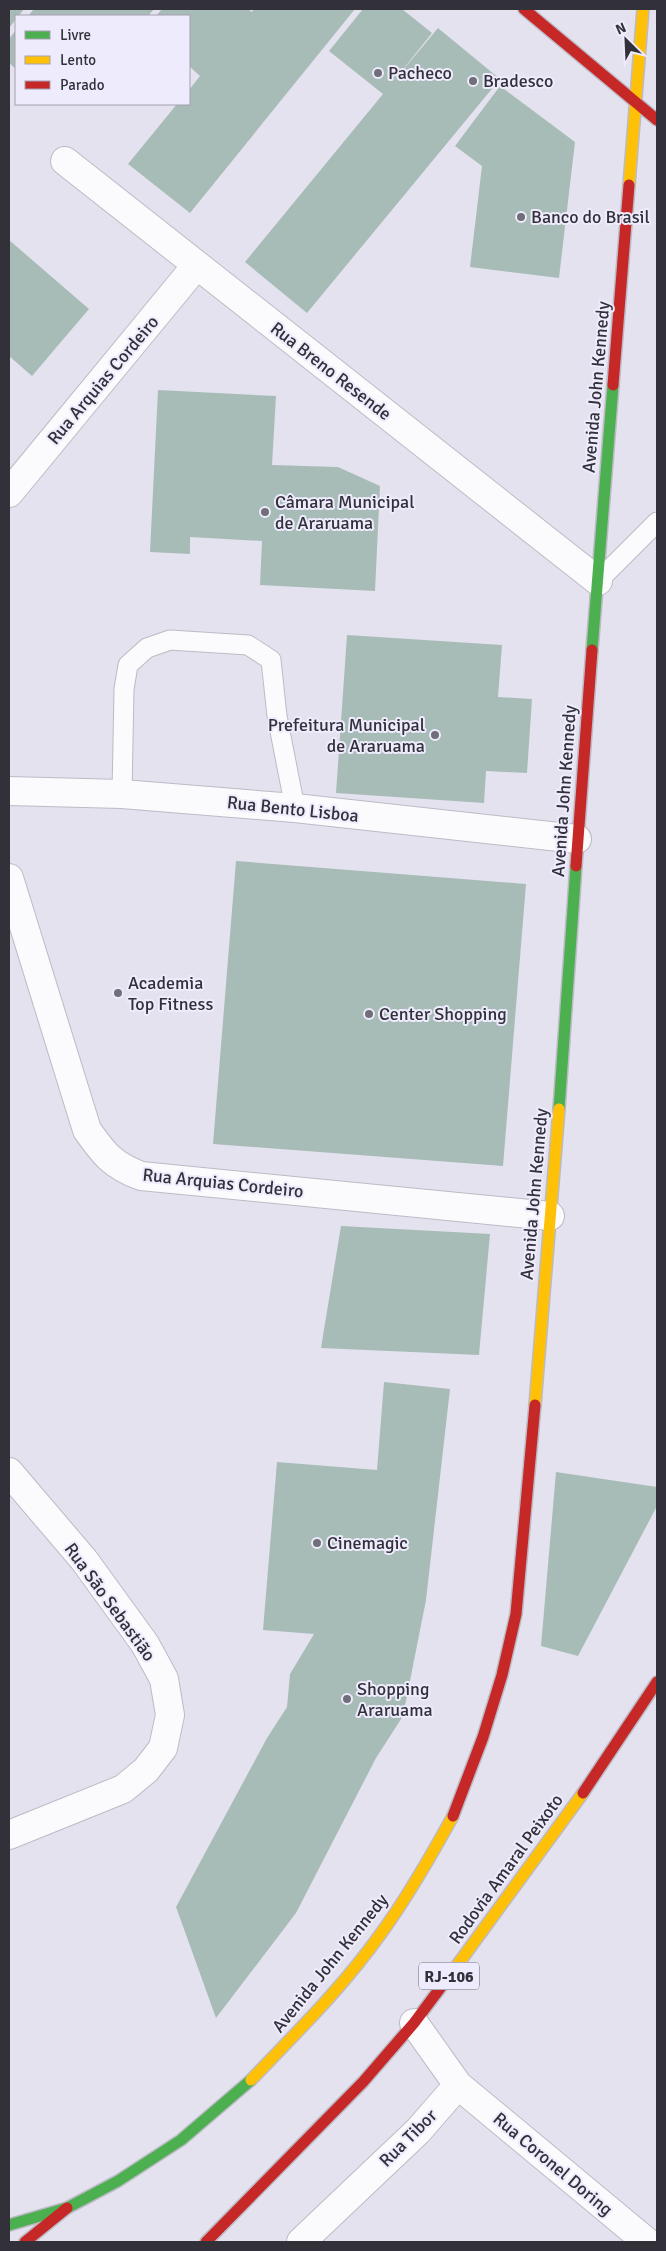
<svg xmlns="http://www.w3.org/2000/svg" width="666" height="2251" font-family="Signika,sans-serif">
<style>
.building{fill:#a8bcb7}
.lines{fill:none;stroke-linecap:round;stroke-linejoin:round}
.lane-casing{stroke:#bcbbc5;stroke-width:21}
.street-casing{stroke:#bcbbc5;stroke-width:30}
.fast-casing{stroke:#bcbbc5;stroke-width:14}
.slow-casing{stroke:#bcbbc5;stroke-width:14}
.jam-casing{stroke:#bcbbc5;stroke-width:14}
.lane{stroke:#fbfbfd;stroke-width:19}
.street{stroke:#fbfbfd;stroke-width:28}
.fast{stroke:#4caf50;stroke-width:11}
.slow{stroke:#ffc107;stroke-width:11}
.jam{stroke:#c62828;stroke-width:11}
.poi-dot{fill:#706e79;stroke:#eeebfd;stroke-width:2}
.labels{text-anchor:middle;stroke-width:4;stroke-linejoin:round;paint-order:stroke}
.shield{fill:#eeebfd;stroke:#6a6874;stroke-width:1}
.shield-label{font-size:16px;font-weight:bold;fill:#323039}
.poi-label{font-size:18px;fill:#323039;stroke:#eeebfd;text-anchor:start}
.street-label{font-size:18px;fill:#323039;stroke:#eeebfd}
</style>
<rect width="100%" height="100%" fill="#e4e2ef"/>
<path class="building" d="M9,9H24L9,28Z
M34,9H154L148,16H28Z
M162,9H248L252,12L254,9H355L190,213L128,164L177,104H189V90L200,76L189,66V16H156Z
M363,9H402L432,33L393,82L438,28L500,79L307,313L245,262L383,94L329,51Z
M16,30V69L9,63V39Z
M500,86L575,142L559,278L470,267L482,166L455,146Z
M9,240L89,309L32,376L9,356Z
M158,390L276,396L272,465L338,467L380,486L375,591L260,585L262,541L190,537V554L150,552Z
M347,635L502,645L498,697L532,699L527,773L486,771L484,803L336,793Z
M236,861L526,884L503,1166L213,1144Z
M341,1226L490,1234L479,1355L321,1348Z
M384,1382L450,1389L426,1600L403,1716L376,1758L296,1913L216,2018L176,1907L267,1738L287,1707L290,1674L314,1634L263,1630L277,1462L377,1470Z
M556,1472L657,1487V1506L578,1656L541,1646Z"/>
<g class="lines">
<g class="lane-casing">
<path id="lane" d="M598,581L657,522
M122,794L124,689L128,665L147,648L170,640L248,645L271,660L277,716L295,808"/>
</g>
<g class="street-casing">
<path id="street" d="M65,161L598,581
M9,493L196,266
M9,791L122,794L295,808L577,839
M9,878L87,1130C104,1154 112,1165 141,1176L550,1216
M9,1472L84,1560L145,1644L164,1679L170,1715L163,1748L146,1770L123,1789L9,1835
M458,2085L647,2242
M301,2242L418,2131L458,2085L414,2023"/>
</g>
<g class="fast-casing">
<path id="fast" d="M592,650L613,385
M559,1109L576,866
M9,2225L67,2208L118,2181L181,2140L251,2080"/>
</g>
<g class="slow-casing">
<path id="slow" d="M629,185L643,9
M535,1405L559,1109
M453,1971L583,1793
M251,2080C296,2033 344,1986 382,1932C409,1895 431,1856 453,1816"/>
</g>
<g class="jam-casing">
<path id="jam" d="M524,9L657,120
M613,385L629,185
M576,866L592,650
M583,1793L657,1682
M453,1816L483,1737L502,1675L516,1614L535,1405
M25,2242L67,2208
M206,2242L363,2082L414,2023L453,1971"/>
</g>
<use href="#lane" class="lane"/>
<use href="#street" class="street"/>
<use href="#fast" class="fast"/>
<use href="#slow" class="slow"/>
<use href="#jam" class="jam"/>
</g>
<g class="poi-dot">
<circle cx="378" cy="73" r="5"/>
<circle cx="473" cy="81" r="5"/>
<circle cx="521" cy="217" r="5"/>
<circle cx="265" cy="512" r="5"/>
<circle cx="435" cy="735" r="5"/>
<circle cx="118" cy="993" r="5"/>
<circle cx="369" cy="1014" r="5"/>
<circle cx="317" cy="1543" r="5"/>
<circle cx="347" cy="1699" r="5"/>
</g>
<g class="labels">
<rect class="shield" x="419" y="1962.5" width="60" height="27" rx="4"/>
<g class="shield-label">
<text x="449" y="1982">RJ-106</text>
</g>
<g class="poi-label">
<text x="388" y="79">Pacheco</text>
<text x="483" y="87">Bradesco</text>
<text x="531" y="223">Banco do Brasil</text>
<text x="275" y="508">Câmara Municipal<tspan x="275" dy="21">de Araruama</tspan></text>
<text x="425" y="731" text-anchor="end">Prefeitura Municipal<tspan x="425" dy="21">de Araruama</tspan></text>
<text x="128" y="989">Academia<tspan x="128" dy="21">Top Fitness</tspan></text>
<text x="379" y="1020">Center Shopping</text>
<text x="327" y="1549">Cinemagic</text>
<text x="357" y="1695">Shopping<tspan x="357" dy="21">Araruama</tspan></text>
</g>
<g class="street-label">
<text transform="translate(331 371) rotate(38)" y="6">Rua Breno Resende</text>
<text transform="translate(103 380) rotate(-50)" y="6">Rua Arquias Cordeiro</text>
<text transform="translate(596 387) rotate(-85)" y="6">Avenida John Kennedy</text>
<text transform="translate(564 791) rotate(-86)" y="6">Avenida John Kennedy</text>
<text transform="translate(293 809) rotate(6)" y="6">Rua Bento Lisboa</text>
<text transform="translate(223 1183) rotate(6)" y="6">Rua Arquias Cordeiro</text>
<text transform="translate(534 1194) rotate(-85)" y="6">Avenida John Kennedy</text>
<text transform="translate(110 1602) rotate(54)" y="6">Rua São Sebastião</text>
<text transform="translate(506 1869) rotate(-54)" y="6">Rodovia Amaral Peixoto</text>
<text transform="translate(330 1963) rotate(-51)" y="6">Avenida John Kennedy</text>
<text transform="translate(408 2138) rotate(-45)" y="6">Rua Tibor</text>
<text transform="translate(553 2164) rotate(40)" y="6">Rua Coronel Doring</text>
</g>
</g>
<rect width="666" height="2251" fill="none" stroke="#323039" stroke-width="20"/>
<rect x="15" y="15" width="175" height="90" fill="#eeebfd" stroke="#a3a0af"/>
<rect x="25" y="31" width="25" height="8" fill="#4caf50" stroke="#a3a0af"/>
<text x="60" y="40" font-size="15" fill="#323039">Livre</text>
<rect x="25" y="56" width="25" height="8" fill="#ffc107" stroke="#a3a0af"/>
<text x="60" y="65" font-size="15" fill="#323039">Lento</text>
<rect x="25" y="81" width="25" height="8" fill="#c62828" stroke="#a3a0af"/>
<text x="60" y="90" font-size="15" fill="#323039">Parado</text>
<g transform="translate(626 40) rotate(336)" stroke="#eeebfd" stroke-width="4" paint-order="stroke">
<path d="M0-4L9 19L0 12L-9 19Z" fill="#323039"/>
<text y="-8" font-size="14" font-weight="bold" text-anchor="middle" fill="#323039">N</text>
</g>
</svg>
